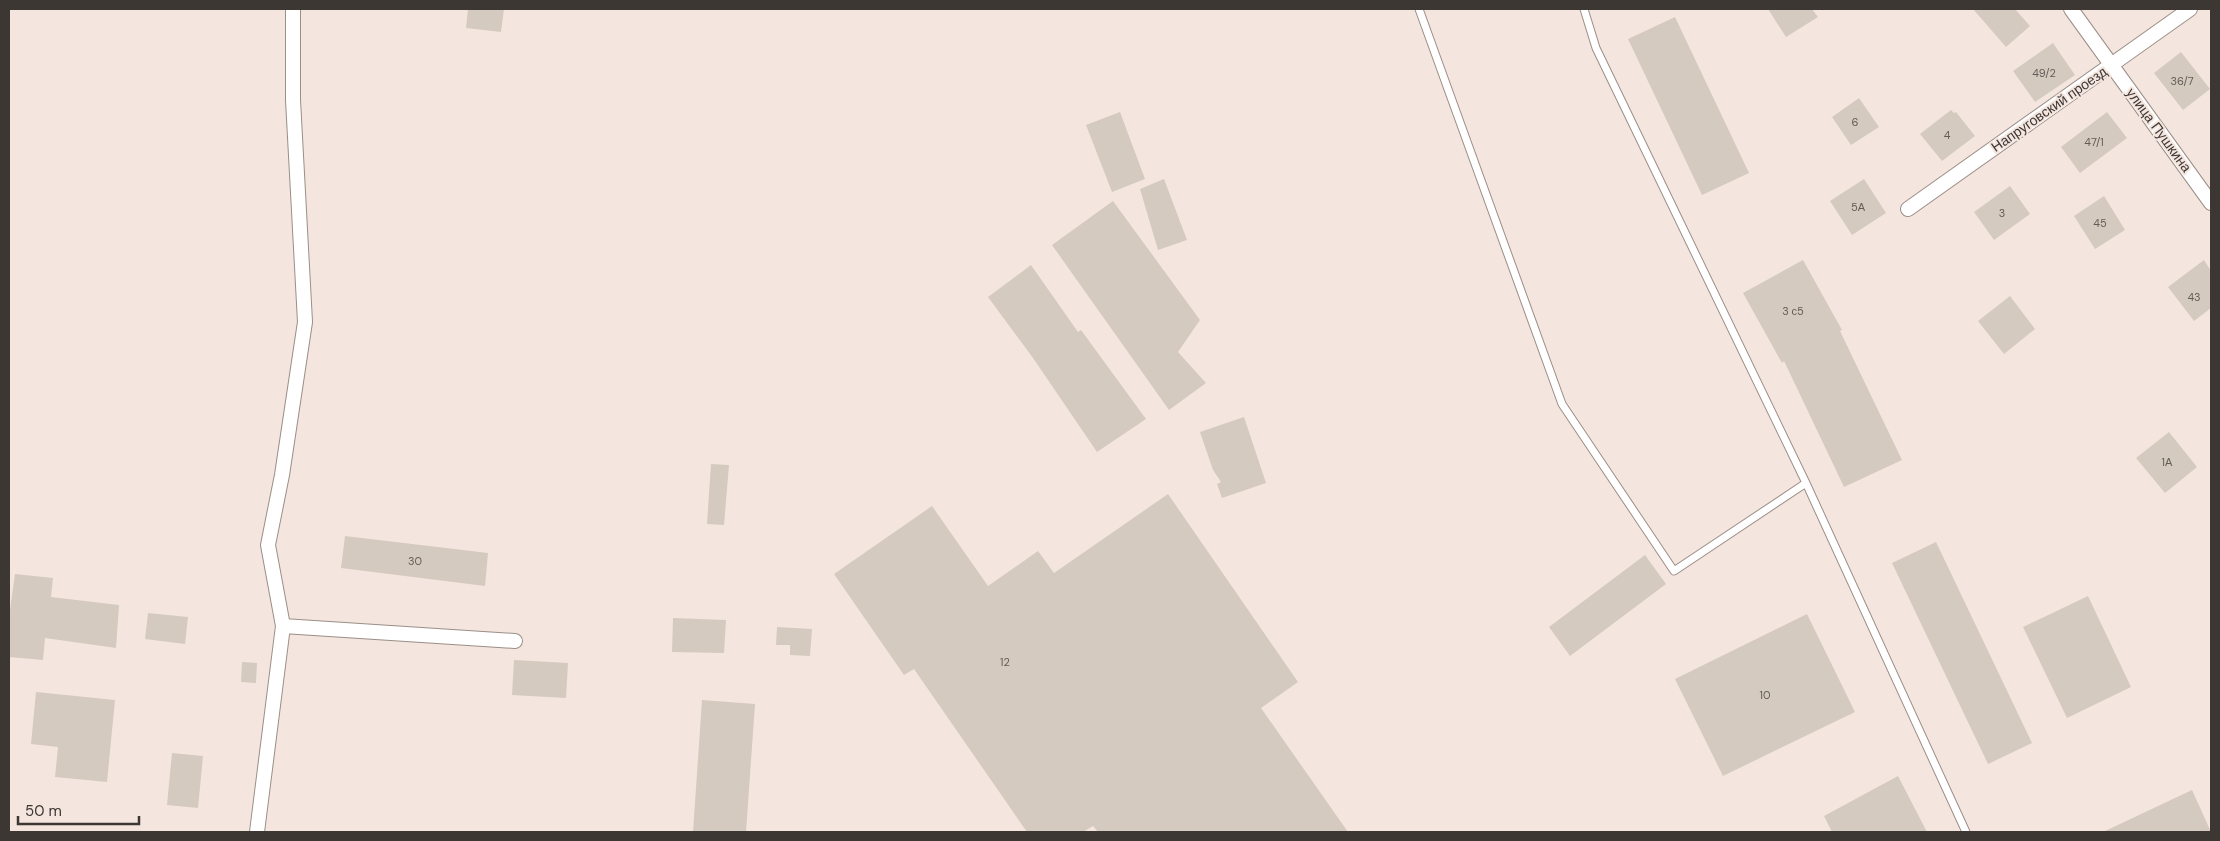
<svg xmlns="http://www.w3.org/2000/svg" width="2220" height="841" font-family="'DM Sans',sans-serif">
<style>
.building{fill:#d4cabf}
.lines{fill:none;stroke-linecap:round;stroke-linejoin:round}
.service-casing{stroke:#9b8e87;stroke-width:9}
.minor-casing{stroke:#9b8e87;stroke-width:16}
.service{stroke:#fff;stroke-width:7}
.minor{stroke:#fff;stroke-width:14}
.labels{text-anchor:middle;stroke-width:4;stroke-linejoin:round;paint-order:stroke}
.number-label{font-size:11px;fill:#635c57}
.street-label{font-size:14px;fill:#3d3734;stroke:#f4e6df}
</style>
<rect width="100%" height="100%" fill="#f4e6df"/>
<path class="building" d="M468,9H504L501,32L466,28Z
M1768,9H1812L1818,17L1786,37Z
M1973,9H2015L2030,26L2006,47Z
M1675,17L1749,173L1702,195L1628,39Z
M2053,43L2075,75L2035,102L2013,71Z
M2181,52L2210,89L2183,110L2154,73Z
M1859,98L1879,127L1851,145L1832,117Z
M1951,110L1954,113L1956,112L1975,136L1942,161L1920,134Z
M1120,112L1145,179L1112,192L1086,125Z
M2107,112L2127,138L2080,173L2061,147Z
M1164,179L1187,240L1158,250L1140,189Z
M1864,179L1886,213L1852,235L1830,201Z
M2010,186L2030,214L1994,240L1974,212Z
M2104,196L2125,230L2095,249L2074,216Z
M1113,201L1200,320L1178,352L1206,383L1169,410L1052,245Z
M1803,260L1842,330L1840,331L1902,460L1844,487L1784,361L1782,363L1743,293Z
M2204,260L2211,271V308L2194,321L2168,287Z
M1031,265L1078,332L1081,330L1146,419L1097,452L1033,358L988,297Z
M2010,296L2035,329L2004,354L1978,321Z
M1244,417L1266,483L1222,498L1217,484L1221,482L1213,470L1200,432Z
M2169,432L2197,467L2165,493L2136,458Z
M711,464L729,465L724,525L707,524Z
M1168,494L1298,682L1261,708L1348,832H1098L1093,826L1083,832H1027L914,669L904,675L834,574L932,506L988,586L1038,551L1054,573Z
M345,536L488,553L485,586L341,568Z
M1936,542L2032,743L1988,764L1892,563Z
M1645,555L1666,584L1570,656L1549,627Z
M15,574L53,578L51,597L119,605L116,648L45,638L43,660L9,657V617Z
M2088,596L2131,687L2067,718L2023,627Z
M148,613L188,617L185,644L145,639Z
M1807,614L1855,712L1723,776L1675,679Z
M673,618L726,620L724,653L672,652Z
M777,627L812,629L810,656L790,655V645H776Z
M514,660L568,663L566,698L512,695Z
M242,662L257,663L256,683L241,682Z
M36,692L115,700L107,782L55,777L58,747L31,744Z
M702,700L755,704L746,832H693Z
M172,753L203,756L198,808L167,805Z
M1898,776L1927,832H1832L1824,816Z
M2192,790L2211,832H2103Z"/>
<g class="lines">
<g class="service-casing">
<path id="service" d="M1419,9L1562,404L1674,571L1806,483
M1584,9L1596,48L1806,483L1966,832"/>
</g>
<g class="minor-casing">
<path id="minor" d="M2071,9L2211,203
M1908,209L2190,9
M283,626L515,641
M257,832L283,626L268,545L282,475L305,322L293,100V9"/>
</g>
<use href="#service" class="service"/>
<use href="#minor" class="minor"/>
</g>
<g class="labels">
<g class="number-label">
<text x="2044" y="77">49/2</text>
<text x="2182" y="85">36/7</text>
<text x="1855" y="126">6</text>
<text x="1947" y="139">4</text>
<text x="2094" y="146">47/1</text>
<text x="1858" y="211">5А</text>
<text x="2002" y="217">3</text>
<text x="2100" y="227">45</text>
<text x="2194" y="301">43</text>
<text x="1793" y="315">3 с5</text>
<text x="2167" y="466">1А</text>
<text x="415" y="565">30</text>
<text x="1005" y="666">12</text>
<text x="1765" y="699">10</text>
</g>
<g class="street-label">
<text transform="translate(2049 109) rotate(-35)" y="5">Напруговский проезд</text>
<text transform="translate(2159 130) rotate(54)" y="5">улица Пушкина</text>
</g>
</g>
<rect width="2220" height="841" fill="none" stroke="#3d3734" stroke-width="20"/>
<path d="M18 816v8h121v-8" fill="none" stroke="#3d3734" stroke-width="2.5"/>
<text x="25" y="816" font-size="15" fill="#3d3734" stroke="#f4e6df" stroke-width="4" paint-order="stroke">50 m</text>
</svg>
